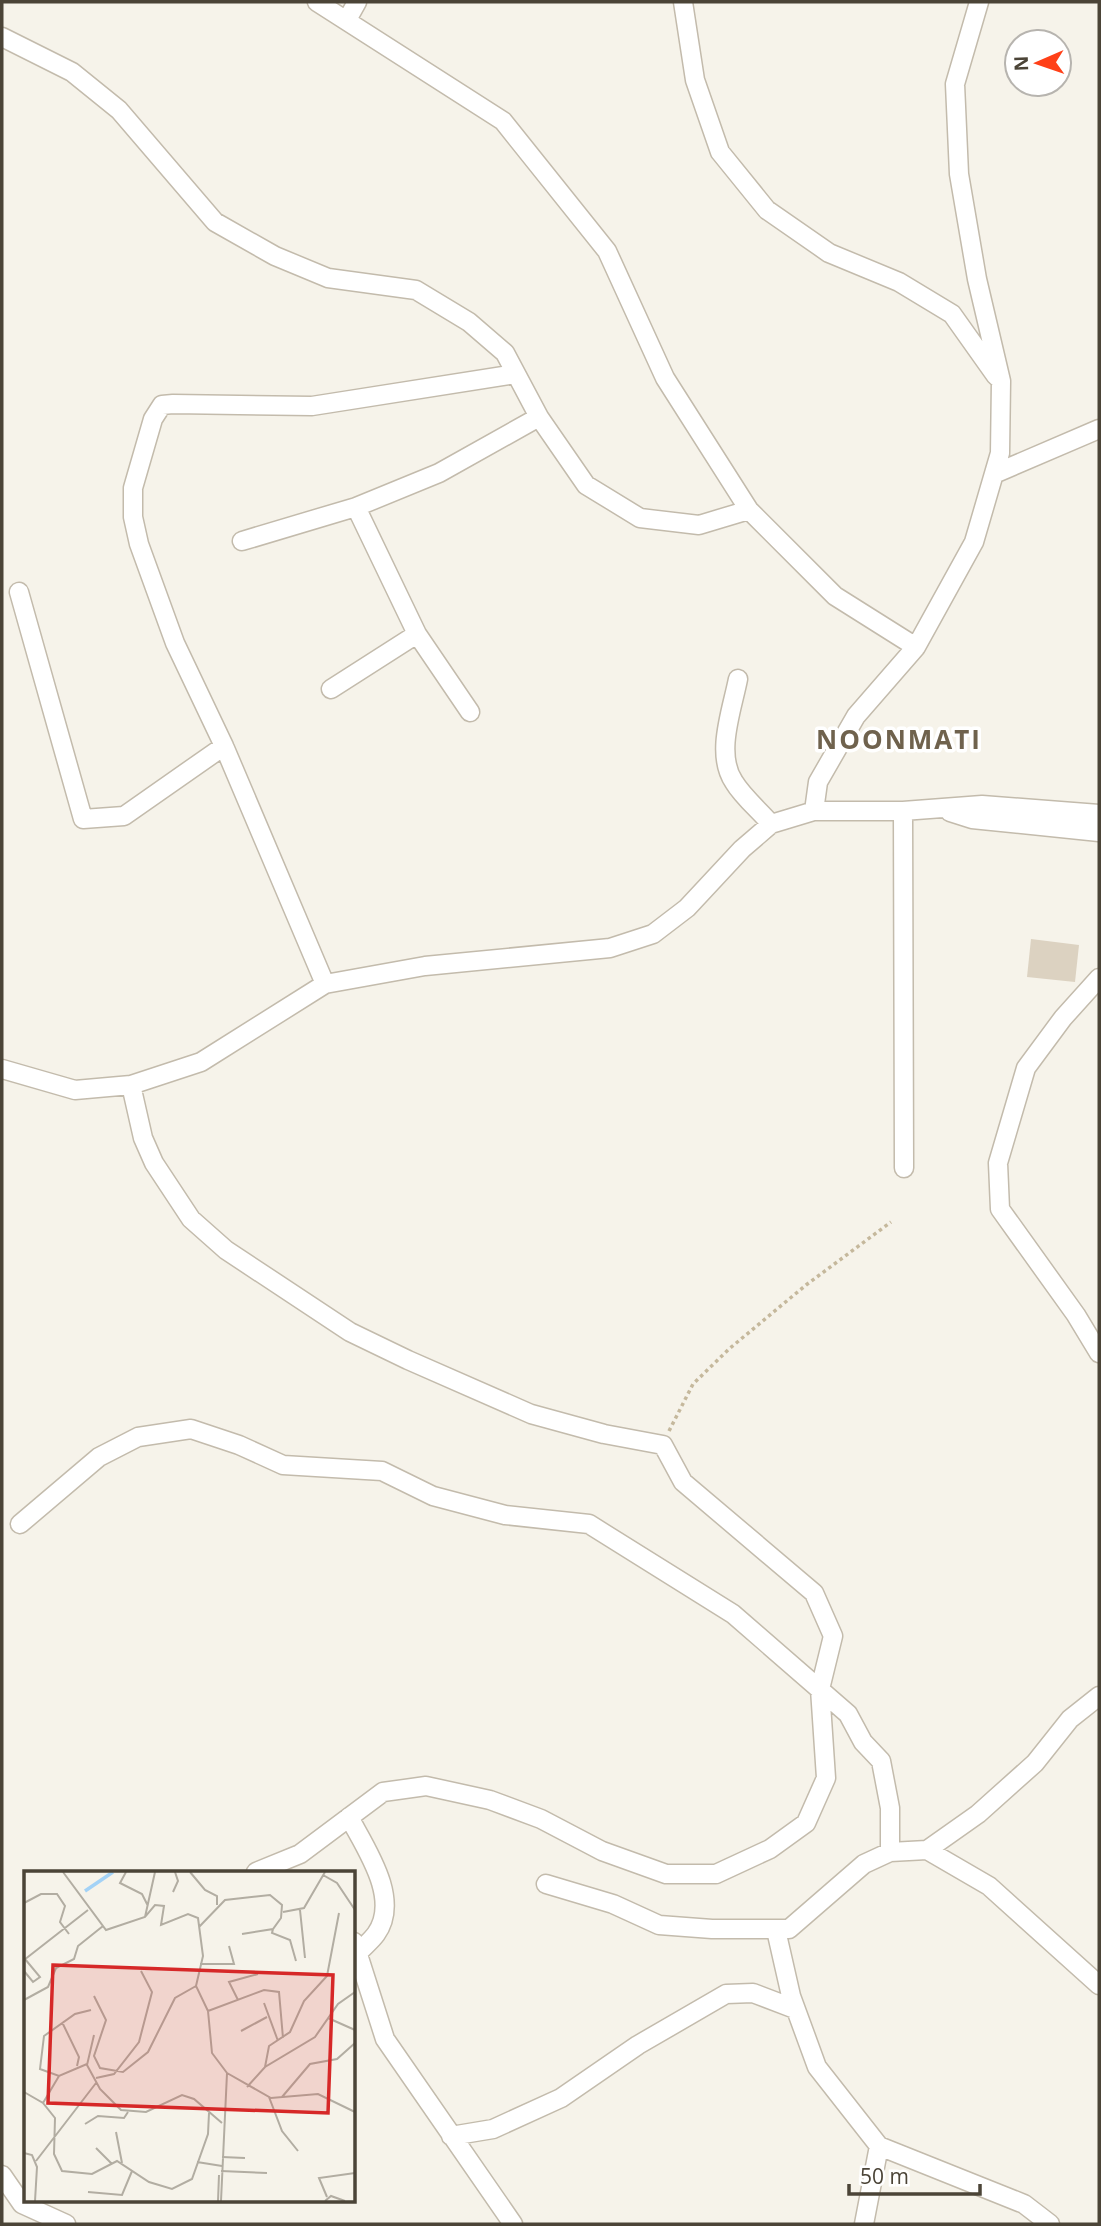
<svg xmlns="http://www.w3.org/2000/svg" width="1101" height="2226" font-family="'Open Sans',sans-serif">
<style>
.building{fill:#dcd2c1}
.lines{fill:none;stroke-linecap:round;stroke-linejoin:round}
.minor-casing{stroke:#c3bbac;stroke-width:21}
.path{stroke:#c5b89c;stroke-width:3.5;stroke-dasharray:3.5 3.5;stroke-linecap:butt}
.minor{stroke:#fff;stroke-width:18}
.labels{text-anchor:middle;stroke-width:7;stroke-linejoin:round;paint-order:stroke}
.district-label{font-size:26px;font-weight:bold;letter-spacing:2px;fill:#6f624d;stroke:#fff}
.inset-river{fill:none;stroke:#a3d2f6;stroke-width:3.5}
.inset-road{fill:none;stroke:#b2ada2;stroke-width:2}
.view{fill:#d62828;fill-opacity:0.15;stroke:#d62828;stroke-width:3.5}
.inset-edge{fill:none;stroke:#4b4437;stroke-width:3.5}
</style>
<rect width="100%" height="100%" fill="#f6f3ea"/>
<path class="building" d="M1031,939L1079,945L1075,982L1027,977Z"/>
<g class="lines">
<g class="minor-casing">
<path id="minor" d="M317,2L503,121L607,251L665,378L749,510L835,596L916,647
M683,2L695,80L720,152L767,210L829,253L899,282L952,314L996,376
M347,20L357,2
M2,37L72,72L119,110L215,222L275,256L328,278L416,290L469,322L505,353L539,417L586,485L640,518L699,525L749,510
M994,474L1099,429
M356,507L417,634L470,712
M242,541L356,507L439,473L539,417
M19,592L83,819L124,816L224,746
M738,679C732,710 715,754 734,782C743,797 759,810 771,824
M331,689L417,634
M814,811L818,782L856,716L916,647L974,542L1000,453L1001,381L977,279L959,174L955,84L979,2
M903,811L904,1168
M950,812L972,819L1099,832
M1099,978L1063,1018L1026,1068L998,1163L1000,1209L1076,1315L1099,1353
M325,984L224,746L175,643L139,544L133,517V488L153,419L162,405L173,404L312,406L516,374
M2,1069L75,1090L131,1085L201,1062L325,984L425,966L610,948L653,934L687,908L742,849L771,824L814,811H903L982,805L1099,814
M131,1085L143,1138L154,1163L191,1219L226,1250L350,1332L408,1360L531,1414L604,1434L663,1445L683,1482L814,1593L833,1636L820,1689L826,1778L806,1823L770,1849L716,1874H666L602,1851L541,1819L490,1800L426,1786L383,1792L300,1854L256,1872
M20,1524L99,1457L138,1437L191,1429L239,1445L283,1465L382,1471L433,1496L505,1515L589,1524L733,1614L848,1714L863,1742L881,1761L890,1808V1852
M349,1817C366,1849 401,1899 376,1934C371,1941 363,1947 357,1954
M927,1850L989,1886L1099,1985
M546,1884L613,1904L659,1925L712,1929H789L864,1864L890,1852L927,1850L978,1814L1035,1763L1070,1719L1099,1696
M776,1930L791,1996L817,2067L879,2146L864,2224
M354,1942L385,2039L513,2224
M451,2136L493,2129L561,2098L638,2045L726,1994L753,1993L795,2009
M879,2146L1024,2204L1050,2224
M2,2175L22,2204L66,2224"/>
</g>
<path class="path" d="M669,1431L693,1384L729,1349L806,1285L891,1222"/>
<use href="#minor" class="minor"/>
</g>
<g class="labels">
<g class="district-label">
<text x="899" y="749">NOONMATI</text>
</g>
</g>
<g transform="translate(24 1871)">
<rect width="331" height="331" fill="#f6f3ea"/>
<path class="inset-river" d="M61,20L89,1"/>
<path class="inset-road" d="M39,1L82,59L121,46L131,34L140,35L137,54L164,43L174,47L179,85L172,115L184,140L188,182L203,202L197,330M102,1L96,12L118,23L124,35M166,1L181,19L193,25V34M299,4L313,12L331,39M149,21L154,10L151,1M0,32L17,23H33L41,35L36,51L45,63M276,39L281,87M259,41L280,37L301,1M121,46L131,1M175,56L201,29L246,24L258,34L257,47L249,58L218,63M249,58L248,62L266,69L272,90M0,89L64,39M176,93H210L205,75M0,100L9,111L16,106L1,88M70,125L82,149L70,185L76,197L99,201L124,181L151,127L172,115M0,129L24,116L32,97L50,88L54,75L79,55M214,129L205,111L234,103M240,132L254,170M184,140L240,119L255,121L259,167M304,147L331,159M38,151L55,186L53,195M217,160L243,146M70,164L63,194L76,218L97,239L122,241L158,224L170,228L198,252M63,193L35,205L16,198L20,165L51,143L67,139M241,196L245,175L266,161L280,130L303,105L315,42M203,202L247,227L294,223L331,241M72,207L90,203L115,171L128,121L117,100M223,216L241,196L291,166L314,133L331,121M0,221L19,232L31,247L30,283L38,300L68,303L93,290L125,311L148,318L168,308L184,263L185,242M245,226L258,260L274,280M258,226L286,193L313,188L331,172M19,232L35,205M61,253L74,245L100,247L104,241M92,261L98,292M72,277L88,293M0,282L8,284L13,296L11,330M198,286L221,287M12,290L72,212M173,291L198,295M197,300L243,302M64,321L98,324L108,300M303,326L295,307L331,302M194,330L195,304M301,330L307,325L321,330"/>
<path class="view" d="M29,94L309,104L304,242L24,232Z"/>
<rect width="331" height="331" class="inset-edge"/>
</g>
<rect width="1101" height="2226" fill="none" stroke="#4b4437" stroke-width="7"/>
<g transform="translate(1038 63) rotate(268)"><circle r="33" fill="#ffffff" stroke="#b7b4af" stroke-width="2"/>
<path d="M0-5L12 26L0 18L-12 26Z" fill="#ff4018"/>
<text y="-10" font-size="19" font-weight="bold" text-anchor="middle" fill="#4b4437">N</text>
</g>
<path d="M849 2184v10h131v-10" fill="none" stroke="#4b4437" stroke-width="3.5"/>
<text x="860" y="2184" font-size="21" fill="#4b4437" stroke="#ffffff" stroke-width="5" paint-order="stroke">50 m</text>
</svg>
